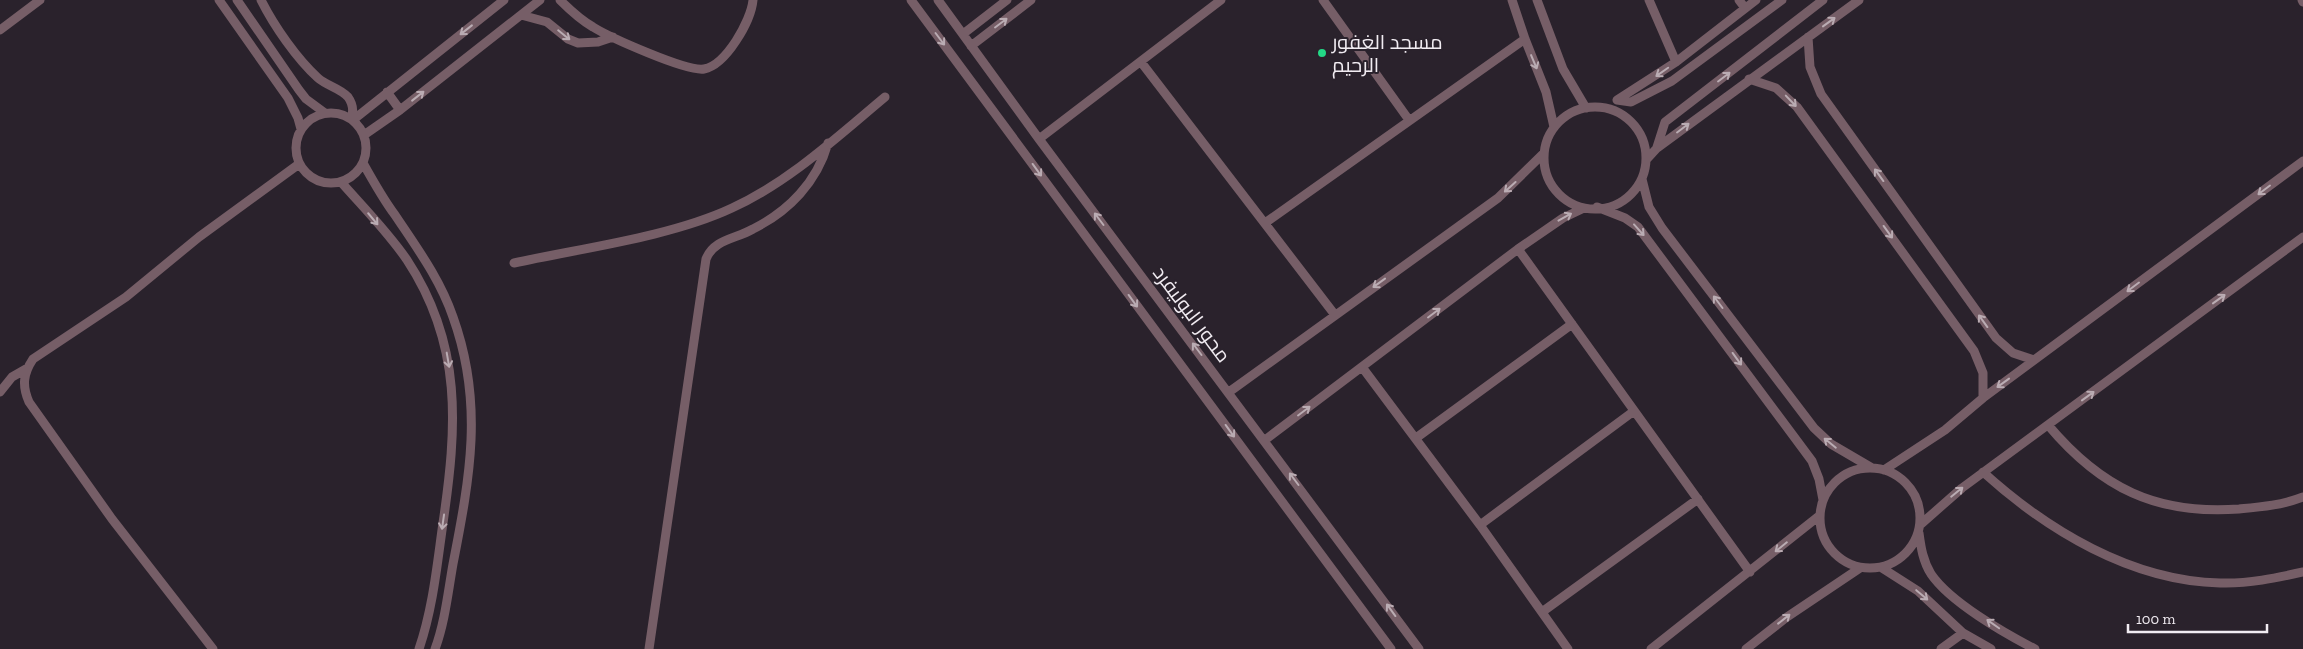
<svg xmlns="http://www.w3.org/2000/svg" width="2303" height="649" font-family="'Zilla Slab',Cairo,serif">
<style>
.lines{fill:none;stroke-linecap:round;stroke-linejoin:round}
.minor{stroke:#765e67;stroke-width:9}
.oneway{stroke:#baacb3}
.poi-dot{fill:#23d886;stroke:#2a222c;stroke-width:2}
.labels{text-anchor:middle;stroke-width:4;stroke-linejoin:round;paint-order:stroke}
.poi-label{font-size:20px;fill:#f1ecf2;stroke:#2a222c;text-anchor:start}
.street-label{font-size:20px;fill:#f1ecf2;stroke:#2a222c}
</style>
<rect width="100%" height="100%" fill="#2a222c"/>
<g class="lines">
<path class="minor" d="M219,0L288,98L298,118L301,129
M237,0L299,90L306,99L325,113
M261,0C274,26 297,59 318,78C327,86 340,88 348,97C353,104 354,111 351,119
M560,0C570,10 581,20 593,27C609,37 687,72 704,69C726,65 751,21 753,0
M911,0L1391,649
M938,0L1039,139L1419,649
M1323,0L1409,120
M1512,0L1525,39L1546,92L1554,127
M1537,0L1563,69L1586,108
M1649,0L1676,62
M1739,0L1745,8
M2302,0L2303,2
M521,15L547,22L568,39L578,43L598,42L613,37
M0,30L40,0
M963,34L1007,0
M1808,37L1810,67L1821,94L1996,338L2013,353L2034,360
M971,46L1031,0
M1141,62L1335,315
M1749,79L1776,88L1797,107L1974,351L1983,373V398
M387,92L400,110
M1617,100L1631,102L1672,81L1782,0
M1617,100L1676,62L1756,0
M1544 158a51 51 0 1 1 102 0a51 51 0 1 1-102 0Z
M296 148a35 35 0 1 1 70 0a35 35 0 1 1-70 0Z
M353,120L504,0
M364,135L400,110L540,0
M1039,139L1221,0
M1657,147L1665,122L1823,0
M1646,160L1657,148L1859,0
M363,163C373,181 383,199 395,215C417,248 440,279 453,317C484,403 470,477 453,564C448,592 445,622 435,649
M1642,179L1649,207L1662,228L1814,428L1831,444L1872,468
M341,182C363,207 388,232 407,260C463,345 457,427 443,523C437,565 433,608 419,649
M1597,207L1625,218L1638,227L1812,461L1819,479L1823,500
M1265,223L1525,39
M1518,249L1750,572
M514,263C582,248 670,237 732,208C789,182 837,137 885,97
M1362,367L1480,525L1568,649
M0,392L12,377L26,369
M1229,392L1498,198L1544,153
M2048,425C2101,488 2156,515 2239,509C2260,507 2283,505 2303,497
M1416,438L1572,324
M1265,440L1518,249L1563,218L1584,208
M1820 518a50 50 0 1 1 100 0a50 50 0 1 1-100 0Z
M1884,470L1945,430L1983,398L2303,161
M1983,472C2047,530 2131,581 2220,583C2248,584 2276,578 2303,572
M1921,524L1962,488L2303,237
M1480,525L1634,411
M1919,533C1921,548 1923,561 1931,574C1950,602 2004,633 2035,649
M1882,568L1918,591L1963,633L1991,649
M1542,612L1698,499
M213,649L112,519L29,402C22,386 23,374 33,359L126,297L199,237L299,164
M649,649L706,259C714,239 736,239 753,229C789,211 817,182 828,143
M1651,649L1819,516
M1746,649L1787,617L1860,568
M1941,649L1963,633"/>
</g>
<defs><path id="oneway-shaft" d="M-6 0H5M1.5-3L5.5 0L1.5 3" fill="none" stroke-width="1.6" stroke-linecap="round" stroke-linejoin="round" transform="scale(1.25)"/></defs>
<g class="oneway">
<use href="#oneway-shaft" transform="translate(1829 22) rotate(-36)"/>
<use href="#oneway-shaft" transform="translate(1001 23) rotate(-37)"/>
<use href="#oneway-shaft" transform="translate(466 30) rotate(142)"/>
<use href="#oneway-shaft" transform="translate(564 35) rotate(39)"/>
<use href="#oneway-shaft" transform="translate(940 39) rotate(53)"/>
<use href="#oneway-shaft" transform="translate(1534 62) rotate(67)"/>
<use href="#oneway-shaft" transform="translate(1662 72) rotate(145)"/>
<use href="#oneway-shaft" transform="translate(1724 77) rotate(-37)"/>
<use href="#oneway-shaft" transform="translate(418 96) rotate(-38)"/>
<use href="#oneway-shaft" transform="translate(1791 101) rotate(46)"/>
<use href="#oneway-shaft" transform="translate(1683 128) rotate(-37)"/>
<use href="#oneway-shaft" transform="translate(1037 170) rotate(54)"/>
<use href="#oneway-shaft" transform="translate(1879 175) rotate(-126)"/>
<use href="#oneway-shaft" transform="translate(1510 187) rotate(138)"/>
<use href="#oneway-shaft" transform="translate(2264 190) rotate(143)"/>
<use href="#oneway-shaft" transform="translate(1565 217) rotate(-29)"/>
<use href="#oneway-shaft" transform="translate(373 219) rotate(50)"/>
<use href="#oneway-shaft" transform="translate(1099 219) rotate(-127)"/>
<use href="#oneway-shaft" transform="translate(1639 230) rotate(48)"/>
<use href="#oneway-shaft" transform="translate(1888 232) rotate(54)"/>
<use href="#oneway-shaft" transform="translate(1379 283) rotate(144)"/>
<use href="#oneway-shaft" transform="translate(2133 287) rotate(143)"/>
<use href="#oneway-shaft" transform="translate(2219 299) rotate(-36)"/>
<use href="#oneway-shaft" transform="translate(1133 301) rotate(54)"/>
<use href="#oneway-shaft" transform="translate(1718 302) rotate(-127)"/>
<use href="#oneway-shaft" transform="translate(1434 313) rotate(-37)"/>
<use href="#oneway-shaft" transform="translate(1983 321) rotate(-126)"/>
<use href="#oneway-shaft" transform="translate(1197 349) rotate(-127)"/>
<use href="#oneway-shaft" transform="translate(1737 359) rotate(54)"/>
<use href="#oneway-shaft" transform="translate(448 360) rotate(80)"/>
<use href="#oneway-shaft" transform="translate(2003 383) rotate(144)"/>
<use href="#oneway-shaft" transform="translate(2088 396) rotate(-36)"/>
<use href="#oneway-shaft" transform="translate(1304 411) rotate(-37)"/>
<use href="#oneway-shaft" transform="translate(1230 431) rotate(54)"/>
<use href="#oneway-shaft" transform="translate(1830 443) rotate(-141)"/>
<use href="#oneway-shaft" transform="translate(1294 479) rotate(-127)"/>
<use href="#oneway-shaft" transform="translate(1957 492) rotate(-39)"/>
<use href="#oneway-shaft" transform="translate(443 522) rotate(98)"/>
<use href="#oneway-shaft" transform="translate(1781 547) rotate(141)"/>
<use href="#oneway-shaft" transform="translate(1922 595) rotate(40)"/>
<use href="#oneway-shaft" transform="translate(1391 610) rotate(-126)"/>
<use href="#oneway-shaft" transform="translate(1784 619) rotate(-38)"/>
<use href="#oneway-shaft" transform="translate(1993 624) rotate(-145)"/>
</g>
<circle class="poi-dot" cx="1322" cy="53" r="5"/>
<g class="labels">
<g class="poi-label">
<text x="1332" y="49">مسجد الغفور<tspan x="1332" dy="23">الرحيم</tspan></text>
</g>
<g class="street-label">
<text transform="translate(1192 314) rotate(53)" y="7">محور البوليفرد</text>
</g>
</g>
<path d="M2128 624v8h139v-8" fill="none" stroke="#f1ecf2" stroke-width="2.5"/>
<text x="2136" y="624" font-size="15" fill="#f1ecf2" stroke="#2a222c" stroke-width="4" paint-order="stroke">100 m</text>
</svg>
